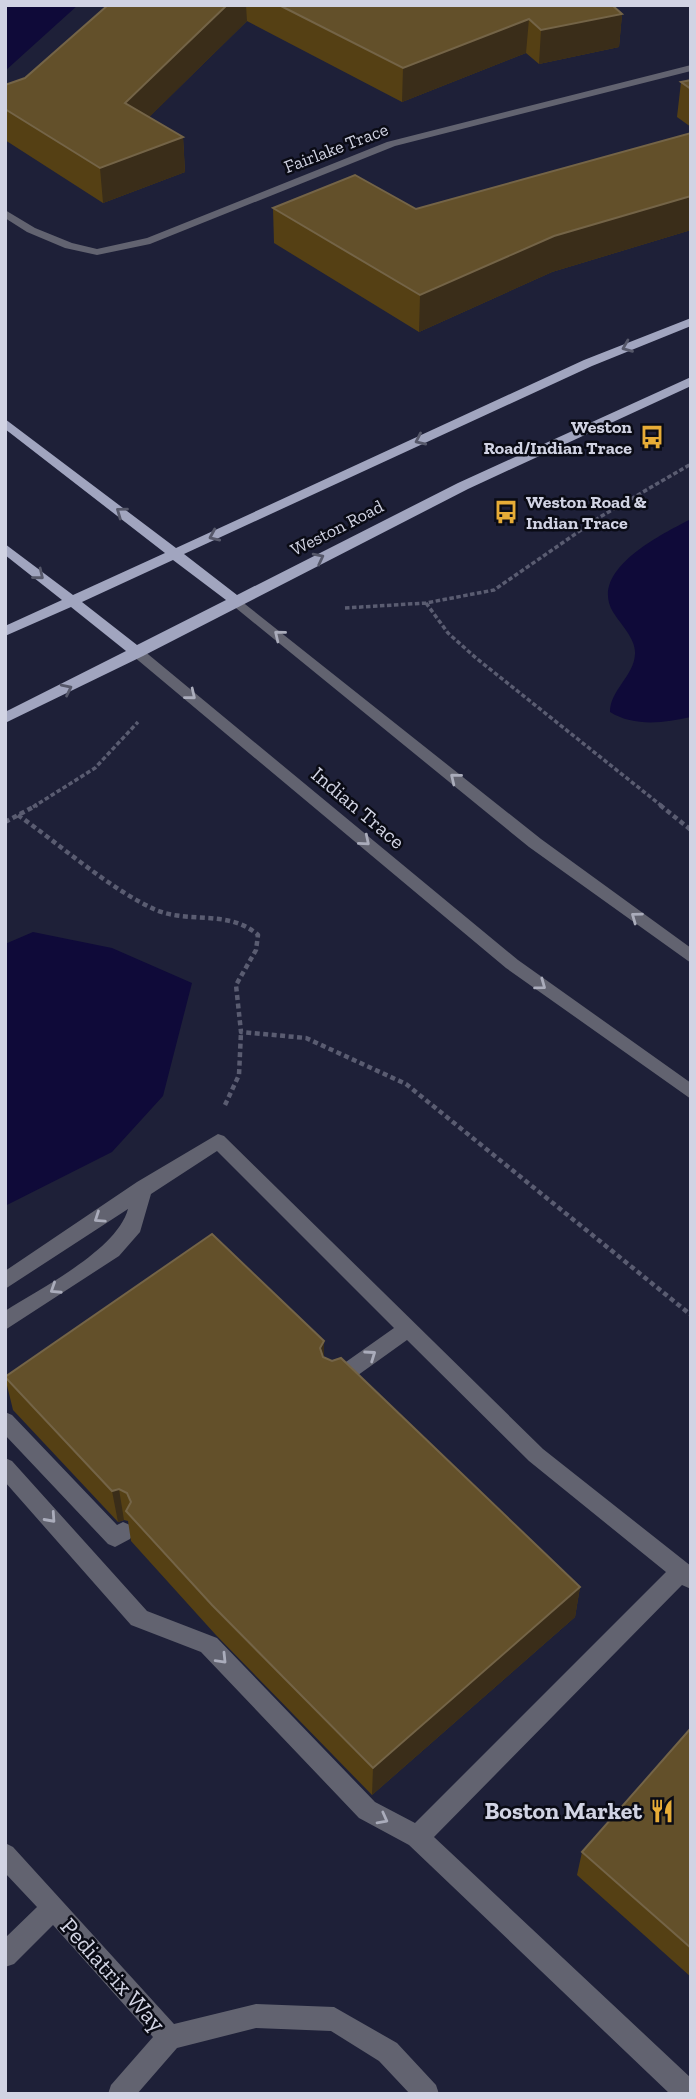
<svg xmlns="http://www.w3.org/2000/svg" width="696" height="2099" font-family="'Zilla Slab',serif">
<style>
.water{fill:#0f0a39}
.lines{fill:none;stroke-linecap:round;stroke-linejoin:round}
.path-far1{stroke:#5a5c71;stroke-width:3.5;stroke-dasharray:4.5 2.5;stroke-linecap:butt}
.path{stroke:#5a5c71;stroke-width:4.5;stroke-dasharray:5 3.5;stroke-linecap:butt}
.minor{fill:#626370;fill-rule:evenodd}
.major{fill:#a1a5bf;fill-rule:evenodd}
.wall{fill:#554014}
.shaded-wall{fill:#3a2d19}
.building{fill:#63502a;stroke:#746447;stroke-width:2}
.oneway{stroke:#56586a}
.oneway2{stroke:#aaacbb}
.labels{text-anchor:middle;stroke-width:5;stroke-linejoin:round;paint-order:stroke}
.far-street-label{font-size:18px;fill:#d1d3e3;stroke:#0a0b15}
.far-poi-label{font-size:18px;font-weight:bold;fill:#d1d3e3;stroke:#0a0b15;text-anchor:end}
.street-label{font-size:21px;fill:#d1d3e3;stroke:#0a0b15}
.near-poi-label{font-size:24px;font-weight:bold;fill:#d1d3e3;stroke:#0a0b15;text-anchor:end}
.near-street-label{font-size:24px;fill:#d1d3e3;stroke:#0a0b15}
</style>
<rect width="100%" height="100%" fill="#1e2038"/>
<path class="water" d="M5,5H78L5,71Z
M691,519V717C664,723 634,727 610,712C610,690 634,676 635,654C636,639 621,625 613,612C588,570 662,534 691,519Z
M33,932L112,948L192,983L163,1096L112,1152L5,1206V944Z"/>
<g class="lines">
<path class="path-far1" d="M426,603L448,633L476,658L663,807
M345,608L426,603L494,590L600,517L691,464
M33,807L95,768L138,722"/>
<path class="path" d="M660,805L691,830
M18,815C59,844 111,890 156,910C190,924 228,909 258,935L256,950L236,985L241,1032L306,1038L406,1084L691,1315
M5,822L37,805
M225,1105L239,1075L241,1032"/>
<path class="minor" d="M691,65V71L395,146L150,244L97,255L65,248L27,232L5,218V210L35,228L72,243L97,249L147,238L387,142Z
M236,597L541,839L691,948V963L529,847L231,604V598Z
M138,648L143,650L518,960L691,1083V1099L506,968L133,656L131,653Z
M218,1134L224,1136L543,1449L691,1566V1589L682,1585L434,1837L691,2078V2094H670L409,1845L359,1818L201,1652L131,1625L5,1482V1458L12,1461L147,1611L217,1638L375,1802L415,1823L666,1572L529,1461L407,1340L340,1388L333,1391L326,1388L323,1382L326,1376L394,1328L217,1151L151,1194L140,1232L119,1256L5,1330V1311C41,1288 117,1250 128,1209L5,1289V1271L137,1182Z
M5,1412L12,1415L117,1525L123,1522L130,1525L134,1532L130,1539L115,1547L108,1544L5,1435Z
M5,1843L13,1847L174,2024L256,2004L334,2007L397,2043L436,2085L439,2094H410L379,2061L331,2031L256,2028L177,2048L137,2094H108L111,2085L153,2037L53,1925L14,1964L5,1967V1938L37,1907L5,1873Z"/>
<path class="major" d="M691,318V326L592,366L184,554L237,595L458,483L691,377V386L468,489L143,656L5,723V712L126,651L71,607L5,636V626L62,600L5,555V544L73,595L165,553L5,429V419L176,548L584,360ZM173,560L226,600L137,645L82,602Z"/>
</g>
<path class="wall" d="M108,5H612L622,14L619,47L539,64L526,53L402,102L247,21L149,117L183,137L185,172L103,203L5,140V85L25,78Z
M691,80V127L677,117L681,82Z
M691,133V230L552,272L419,332L274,243L273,208L416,209Z
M324,1341V1357L580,1587L575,1617L372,1795L215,1634L131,1541L128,1521L124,1520L118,1522L13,1410L5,1377Z
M691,1728V1977L577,1875L582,1852Z"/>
<path class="shaded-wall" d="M227,5H246L247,21L128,138L125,103Z
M622,14L619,47L539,64L541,30Z
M529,19L526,53L402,102L403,68Z
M183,137L185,172L103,203L100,168Z
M691,196V230L552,272L419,332L420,295L554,236Z
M324,1341V1374L320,1348Z
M119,1489L124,1520L118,1522L112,1491Z
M580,1587L575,1617L372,1795L373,1768Z"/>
<path class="building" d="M108,5H227L125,103L183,137L100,168L5,109V85L25,78Z
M279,5H612L622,14L541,30L529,19L403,68Z
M691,80V89L681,82Z
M691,133V196L554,236L420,295L273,208L355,175L416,209Z
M212,1234L324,1341L320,1348L323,1357L332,1361L341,1358L580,1587L373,1768L212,1605L126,1511L131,1502L127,1493L119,1489L112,1491L5,1377Z
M691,1728V1948L582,1852Z"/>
<defs><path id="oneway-chevron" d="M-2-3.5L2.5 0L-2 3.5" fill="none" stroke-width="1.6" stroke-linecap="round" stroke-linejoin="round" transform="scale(1.75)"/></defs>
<g class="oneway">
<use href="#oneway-chevron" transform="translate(627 347) rotate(158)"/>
<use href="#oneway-chevron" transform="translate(420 440) rotate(155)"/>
<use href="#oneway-chevron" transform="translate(121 512) rotate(-144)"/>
<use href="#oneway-chevron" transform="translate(214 536) rotate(156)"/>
<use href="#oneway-chevron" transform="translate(319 558) rotate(-27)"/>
<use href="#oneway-chevron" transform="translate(39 575) rotate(39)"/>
<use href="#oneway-chevron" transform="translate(67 689) rotate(-26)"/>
</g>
<g class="oneway2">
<use href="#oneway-chevron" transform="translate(279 635) rotate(-141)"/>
<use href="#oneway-chevron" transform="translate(191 695) rotate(39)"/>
<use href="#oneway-chevron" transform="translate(455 778) rotate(-141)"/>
<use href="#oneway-chevron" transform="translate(365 841) rotate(40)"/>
<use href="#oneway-chevron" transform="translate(636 917) rotate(-144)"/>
<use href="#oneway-chevron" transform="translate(541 985) rotate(36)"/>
<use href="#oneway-chevron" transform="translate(99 1218) rotate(146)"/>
<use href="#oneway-chevron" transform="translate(55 1289) rotate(147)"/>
<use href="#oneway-chevron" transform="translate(371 1355) rotate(-35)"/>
<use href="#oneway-chevron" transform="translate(51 1518) rotate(48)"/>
<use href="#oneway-chevron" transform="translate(222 1659) rotate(46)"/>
<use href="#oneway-chevron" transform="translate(383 1819) rotate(28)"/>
</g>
<defs>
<g id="bus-bare" transform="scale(1.89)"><path d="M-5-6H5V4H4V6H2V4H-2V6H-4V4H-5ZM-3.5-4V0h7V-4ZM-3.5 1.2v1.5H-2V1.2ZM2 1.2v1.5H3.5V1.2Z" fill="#e7ac37" stroke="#0a0b15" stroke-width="2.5" paint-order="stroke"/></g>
<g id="restaurant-bare" transform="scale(1.89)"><path d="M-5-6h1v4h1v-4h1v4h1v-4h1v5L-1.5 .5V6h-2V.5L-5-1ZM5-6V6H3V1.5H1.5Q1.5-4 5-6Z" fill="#e7ac37" stroke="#0a0b15" stroke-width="2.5" paint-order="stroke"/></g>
</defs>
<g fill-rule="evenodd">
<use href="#bus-bare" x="652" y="437"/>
<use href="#bus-bare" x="506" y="512"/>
<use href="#restaurant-bare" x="662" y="1811"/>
</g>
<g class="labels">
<g class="far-street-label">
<text transform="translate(336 148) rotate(-21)" y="6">Fairlake Trace</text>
<text transform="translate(337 528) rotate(-27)" y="6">Weston Road</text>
</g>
<g class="far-poi-label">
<text x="632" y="433">Weston<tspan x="632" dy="21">Road/Indian Trace</tspan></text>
<text x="526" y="508" text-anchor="start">Weston Road &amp;<tspan x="526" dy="21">Indian Trace</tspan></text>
</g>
<g class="street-label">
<text transform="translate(358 808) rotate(40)" y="7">Indian Trace</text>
</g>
<g class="near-poi-label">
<text x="642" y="1819">Boston Market</text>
</g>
<g class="near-street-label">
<text transform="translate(113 1975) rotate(48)" y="8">Pediatrix Way</text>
</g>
</g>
<rect width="696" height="2099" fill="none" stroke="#d1d3e3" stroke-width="14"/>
</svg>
